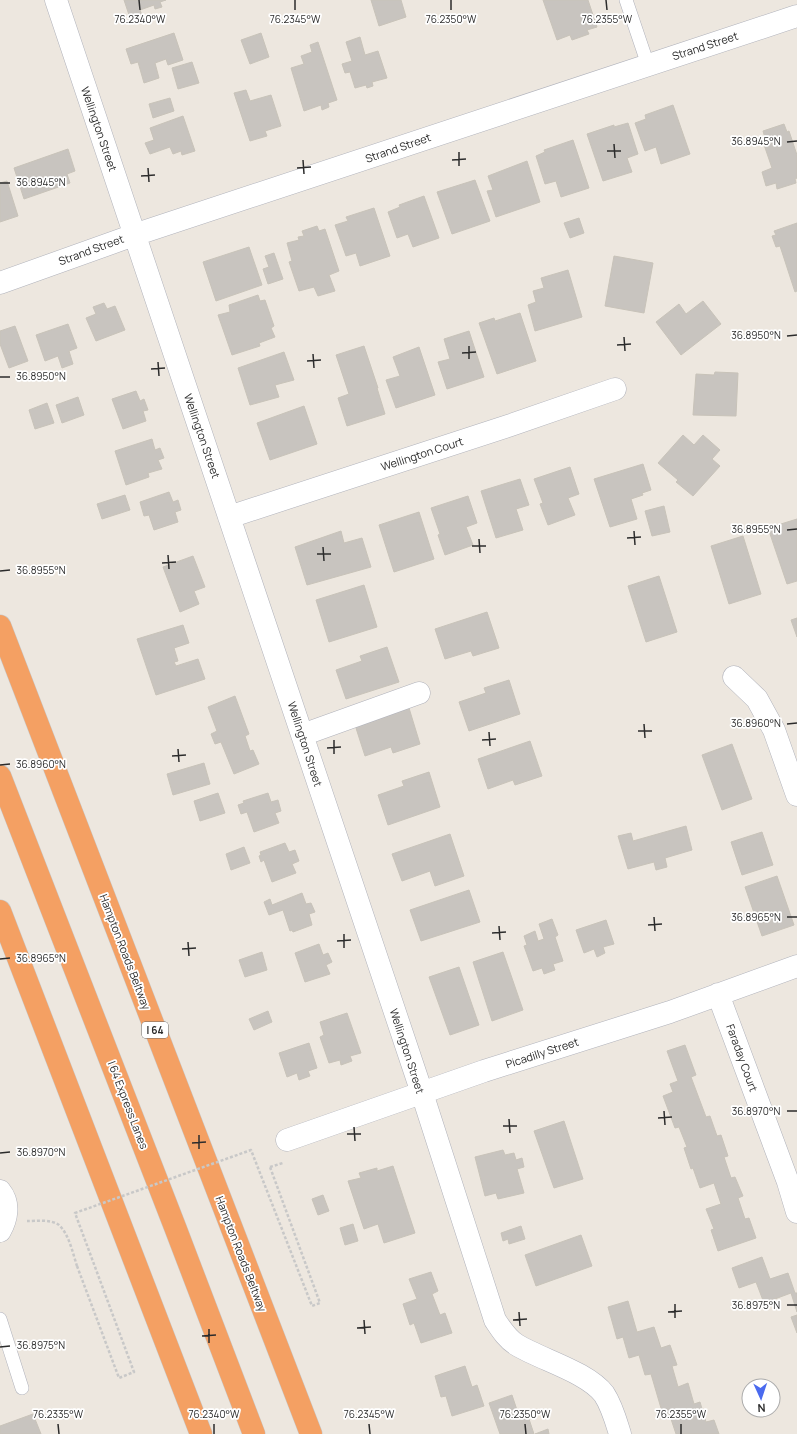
<svg xmlns="http://www.w3.org/2000/svg" width="797" height="1434" font-family="Manrope,sans-serif">
<style>
.building{fill:#c8c4bf;stroke:#c8c3b9}
.lines{fill:none;stroke-linecap:round;stroke-linejoin:round}
.service-casing{stroke:#b0b2bb;stroke-width:14}
.minor-casing{stroke:#b0b2bb;stroke-width:23}
.motorway-casing{stroke:#c8c8c8;stroke-width:23}
.path{stroke:#c8c8c8;stroke-width:2.5;stroke-dasharray:3 2;stroke-linecap:butt}
.service{stroke:#fff;stroke-width:13}
.minor{stroke:#fff;stroke-width:22}
.motorway{stroke:#f4a063;stroke-width:22}
.path-bridge{stroke:#c8c8c8;stroke-width:2.5;stroke-dasharray:3 2;stroke-linecap:butt}
.ticks{fill:none;stroke:#2c2c2c;stroke-width:1.5}
.labels{text-anchor:middle;stroke-width:3.5;stroke-linejoin:round;paint-order:stroke}
.shield{fill:#fff;stroke:#6b6b6b;stroke-width:1}
.shield-label{font-size:10px;font-weight:bold;fill:#2c2c2c}
.street-label{font-size:11px;fill:#2c2c2c;stroke:#fff}
.ticks-label{font-size:10px;text-anchor:middle;fill:#2c2c2c;stroke:#fff;stroke-width:3.5;stroke-linejoin:round;paint-order:stroke}
</style>
<rect width="100%" height="100%" fill="#ede7df"/>
<path class="building" d="M124,0H166L160,2L162,7L155,9L154,5L140,10L143,18L131,21Z
M371,0H401L406,17L379,26Z
M543,0H588L597,27L587,30L589,34L572,40L570,35L557,40Z
M174,33L183,60L168,65L166,59L155,63L159,78L144,83L138,62L131,64L126,49Z
M261,33L269,57L250,64L241,40Z
M360,37L365,55L378,51L387,78L372,82L373,86L367,88L366,85L355,88L350,72L345,73L342,64L352,61L346,42Z
M318,42L337,100L328,103L329,107L322,110L321,105L304,111L291,68L304,64L301,56L312,52L310,45Z
M192,62L199,83L178,89L172,68Z
M246,90L250,101L271,95L281,126L265,131L267,136L250,141L234,93Z
M170,98L174,111L153,118L149,104Z
M673,105L690,154L661,164L656,147L645,151L635,123L646,119L645,115Z
M183,116L195,151L182,155L181,151L173,154L170,147L150,154L145,143L154,140L150,128Z
M628,123L638,154L627,158L632,172L603,181L587,134L614,125V127Z
M784,124L787,132L789,131L797,155V178L795,179L796,183L777,189L776,183L766,186L762,172L772,168L762,139L765,138L763,131Z
M573,140L589,188L561,197L556,181L545,184L536,156L545,152L544,150Z
M68,149L75,171L67,174L70,183L24,199L14,168Z
M527,161L540,202L496,217L487,191L493,190L488,176Z
M475,180L490,221L452,234L437,192Z
M7,181L18,216L0,222V183Z
M424,196L439,238L413,247L408,234L397,238L388,212L400,207L399,205Z
M374,208L390,256L360,266L356,253L346,256L335,225L348,221L346,217Z
M579,218L584,233L570,238L564,223Z
M797,223V291L795,292L780,246L776,247L772,236L776,235L774,231Z
M317,226L319,231L325,229L339,271L329,275L335,291L318,296L314,287L299,291L289,262L292,261L287,243L299,240L298,237L304,236L302,231Z
M249,247L262,285L216,301L203,262Z
M274,253L283,279L268,284L263,269L269,267L265,256Z
M614,256L653,263L644,313L605,306Z
M568,270L582,317L535,331L528,305L536,302L533,291L544,288L541,278Z
M258,295L260,301L265,300L274,326L271,328L275,337L259,343L260,346L232,355L218,315L230,312L229,305Z
M703,301L721,324L681,355L656,322L679,304L686,314Z
M104,303L107,309L115,306L125,330L96,341L86,318L96,314L93,307Z
M520,313L536,361L497,374L479,323L494,318L495,321Z
M68,324L77,348L69,351L73,364L62,368L58,356L45,361L36,335Z
M15,326L28,361L9,368L0,344V331Z
M469,331L484,377L447,389L438,362L450,359L444,339Z
M364,346L378,388H377L385,414L347,426L338,398L349,394L336,355Z
M419,347L435,395L396,408L386,380L400,376L393,357Z
M284,352L294,380L275,385L279,397L250,405L238,368Z
M715,372L738,373L736,416L693,415L696,374L714,375Z
M136,391L140,401L144,399L148,410L143,411L146,421L123,429L112,399Z
M78,397L84,415L62,423L56,405Z
M47,403L54,423L35,429L29,410Z
M304,406L317,444L270,460L257,423Z
M683,435L694,445L703,435L720,450L712,459L720,466L693,496L676,482L678,480L658,463Z
M152,439L155,450L160,448L164,458L158,460L162,469L148,473L149,477L126,485L115,451Z
M643,464L651,490L642,493L643,495L631,499L637,519L610,527L594,479Z
M570,467L579,494L568,498L575,515L548,525L540,504L543,503L534,479Z
M520,479L529,505L516,509L523,530L496,538L481,491Z
M169,492L173,502L178,500L181,510L175,512L178,522L154,530L149,515L144,516L140,502Z
M125,495L130,510L102,519L97,504Z
M468,496L477,523L466,527L473,545L445,555L438,535L440,534L431,508Z
M664,506L670,532L652,536L645,511Z
M419,512L434,559L394,572L379,525Z
M797,519V581L787,584L768,528Z
M341,531L344,543L362,538L371,567L307,585L295,547Z
M743,536L761,594L729,604L711,546Z
M193,556L205,587L194,591L199,604L180,612L163,567Z
M659,576L677,632L646,642L628,586Z
M364,585L377,627L329,642L316,600Z
M487,612L499,648L473,656L471,651L445,659L435,629Z
M797,618V637L791,620Z
M183,625L189,643L174,648L178,661L174,662L176,666L198,659L205,679L156,695L137,639Z
M387,647L399,682L346,699L336,670L362,661L360,656Z
M509,680L520,714L469,731L459,702L486,693L484,688Z
M235,696L249,734L245,736L250,751L253,750L259,764L234,774L221,742L215,744L211,734L217,731L208,707Z
M409,708L420,744L393,753L391,747L365,756L355,725Z
M530,741L542,776L515,785L513,780L488,789L478,759Z
M732,744L752,799L722,810L702,755Z
M204,763L210,784L173,795L167,774Z
M429,772L440,807L388,825L378,795L404,786L402,781Z
M218,793L225,813L200,821L194,801Z
M268,793L271,802L278,800L281,811L275,813L279,823L254,832L247,812L241,814L238,805L244,803L243,801Z
M686,826L692,850L665,858L667,867L656,870L654,862L628,869L618,836L631,833L633,841Z
M762,832L773,865L742,875L731,842Z
M450,834L464,876L435,886L430,871L402,881L392,854Z
M285,843L289,852L295,850L299,861L292,864L296,873L272,882L264,860L261,862L259,856L261,855L260,852Z
M244,847L250,863L231,870L226,854Z
M777,876L794,925L762,936L745,887Z
M469,890L480,922L421,941L410,910Z
M302,893L306,904L311,903L315,912L309,914L312,925L293,932L292,930L290,931L283,910L269,915L264,902L270,899L272,905Z
M552,919L558,935L555,937L563,961L553,964L555,970L544,974L542,968L533,971L524,946L527,945L524,936L535,931L538,941L544,939L539,924Z
M606,920L614,944L603,947L605,953L597,957L594,949L584,953L576,930Z
M319,944L323,955L328,953L332,962L326,965L330,974L305,982L295,953Z
M262,952L267,970L245,977L239,960Z
M503,952L523,1010L492,1021L473,962Z
M459,967L479,1025L450,1035L429,977Z
M268,1011L272,1022L254,1030L249,1019Z
M347,1013L361,1053L350,1056L352,1061L341,1065L340,1060L329,1063L320,1037L324,1035L320,1022Z
M309,1043L317,1068L308,1071L310,1076L299,1080L297,1073L287,1077L279,1053Z
M685,1045L696,1075L691,1077L706,1117L710,1116L717,1136L721,1135L728,1156L724,1157L731,1178L735,1177L743,1196L738,1198L745,1219L749,1218L756,1238L718,1251L711,1230L714,1229L706,1209L721,1204L714,1183L700,1188L693,1168L691,1169L684,1148L687,1147L679,1127L675,1128L663,1096L673,1092L670,1084L678,1081L667,1051Z
M564,1121L583,1179L554,1188L534,1131Z
M503,1150L505,1155L514,1153L516,1160L522,1158L524,1167L517,1169L524,1193L498,1199L496,1193L485,1196L475,1157Z
M393,1166L415,1233L384,1243L378,1224L364,1229L348,1181L361,1178L359,1173L377,1168V1171Z
M323,1195L329,1211L318,1215L312,1199Z
M353,1224L358,1241L345,1245L340,1228Z
M521,1226L525,1239L509,1244L508,1239L503,1241L501,1233Z
M581,1235L592,1266L536,1286L525,1255Z
M762,1257L770,1279L788,1273L795,1293H797V1312L791,1293L764,1303L756,1282L739,1288L732,1268Z
M431,1272L438,1291L432,1294L440,1315L445,1313L452,1333L421,1343L414,1323L410,1325L403,1304L417,1299L409,1279Z
M628,1301L637,1332L654,1327L661,1348L670,1345L677,1365L672,1366L678,1387L688,1383L694,1404L700,1402L706,1422L714,1420L719,1434H676L669,1413L663,1415L651,1374L645,1375L639,1355L629,1358L623,1337L617,1339L608,1307Z
M797,1315V1333L791,1317Z
M465,1366L472,1387L477,1385L484,1406L452,1416L446,1396L441,1397L435,1376Z
M512,1395L519,1416L527,1413L534,1434H500L489,1403Z
M33,1414L41,1434H0V1426Z
M548,1429L549,1434H535Z"/>
<g class="lines">
<g class="service-casing">
<path id="service" d="M626,0L648,65
M0,1319L22,1388"/>
</g>
<g class="minor-casing">
<path id="minor" d="M56,0L422,1093L495,1320C501,1329 507,1339 517,1345C542,1360 587,1372 604,1394C612,1406 616,1421 620,1434
M0,283L134,235L797,16
M229,517L508,426L615,389
M734,677L757,699L774,730L797,795
M302,735L419,693
M718,994L788,1182L797,1212
M287,1140L484,1071L670,1012L797,966
M0,1191C10,1203 7,1219 0,1231"/>
</g>
<g class="motorway-casing">
<path id="motorway" d="M0,626L311,1434
M0,776L175,1227L254,1434
M0,911L201,1434"/>
</g>
<path class="path" d="M270,1167L283,1163
M27,1221C36,1221 51,1219 59,1225C69,1234 73,1254 77,1266"/>
<use href="#service" class="service"/>
<use href="#minor" class="minor"/>
<use href="#motorway" class="motorway"/>
<path class="path-bridge" d="M77,1266L119,1378L134,1372L75,1213L251,1150L312,1306L320,1303L270,1167"/>
</g>
<path class="ticks" d="M139,0L140,10M295,0V10M451,0V10M606,0L607,10M787,142L797,141M614,144L615,158M607,151H621M459,152V166M303,160L304,174M452,160L466,159M148,168L149,182M297,168L311,167M141,176L155,175M0,183H10M787,336L797,335M624,337L625,351M617,345L631,344M469,346V359M462,353L476,352M313,354L314,368M307,361L321,360M158,362L159,376M151,369L165,368M0,377H10M787,530L797,529M634,531L635,545M627,538L641,537M479,539L480,553M472,546H486M323,547L324,561M317,554H331M168,555L169,569M162,563L176,562M0,571L10,570M644,724L645,738M787,724L797,723M638,731H652M489,732L490,746M334,740V754M482,740L496,739M327,748L341,747M178,749L179,762M172,756L186,755M0,765L10,764M654,917L655,931M787,917H797M648,925L662,924M499,926L500,940M492,933L506,932M344,934V948M337,941L351,940M188,942L189,956M182,949L196,948M0,959L10,958M664,1111L665,1125M787,1111H797M658,1118L672,1117M509,1119L510,1133M503,1126H517M354,1127L355,1141M347,1134H361M199,1135V1149M192,1143L206,1142M0,1153L10,1152M675,1304V1318M787,1305H797M519,1312L520,1326M668,1312L682,1311M364,1320L365,1334M513,1320L527,1319M357,1328L371,1327M209,1329V1343M202,1336L216,1335M0,1347L10,1346M58,1424L59,1434M214,1424V1434M369,1424L370,1434M525,1424L526,1434M681,1424V1434"/>
<g class="labels">
<rect class="shield" x="142" y="1022" width="26" height="16" rx="3"/>
<g class="shield-label">
<text x="155" y="1034">I 64</text>
</g>
<g class="street-label">
<text transform="translate(705 46) rotate(-18)" y="4">Strand Street</text>
<text transform="translate(99 129) rotate(71)" y="4">Wellington Street</text>
<text transform="translate(398 148) rotate(-19)" y="4">Strand Street</text>
<text transform="translate(91 250) rotate(-20)" y="4">Strand Street</text>
<text transform="translate(202 436) rotate(71)" y="4">Wellington Street</text>
<text transform="translate(422 454) rotate(-18)" y="4">Wellington Court</text>
<text transform="translate(305 744) rotate(72)" y="4">Wellington Street</text>
<text transform="translate(125 952) rotate(69)" y="4">Hampton Roads Beltway</text>
<text transform="translate(407 1051) rotate(72)" y="4">Wellington Street</text>
<text transform="translate(542 1053) rotate(-18)" y="4">Picadilly Street</text>
<text transform="translate(742 1058) rotate(70)" y="4">Faraday Court</text>
<text transform="translate(128 1105) rotate(69)" y="4">I 64 Express Lanes</text>
<text transform="translate(241 1254) rotate(69)" y="4">Hampton Roads Beltway</text>
</g>
</g>
<g class="ticks-label">
<text x="140" y="23">76.2340°W</text>
<text x="295" y="23">76.2345°W</text>
<text x="451" y="23">76.2350°W</text>
<text x="607" y="23">76.2355°W</text>
<text x="756" y="145">36.8945°N</text>
<text x="41" y="186">36.8945°N</text>
<text x="756" y="339">36.8950°N</text>
<text x="41" y="380">36.8950°N</text>
<text x="756" y="533">36.8955°N</text>
<text x="41" y="574">36.8955°N</text>
<text x="756" y="727">36.8960°N</text>
<text x="41" y="768">36.8960°N</text>
<text x="756" y="921">36.8965°N</text>
<text x="41" y="962">36.8965°N</text>
<text x="756" y="1115">36.8970°N</text>
<text x="41" y="1156">36.8970°N</text>
<text x="756" y="1309">36.8975°N</text>
<text x="41" y="1349">36.8975°N</text>
<text x="58" y="1418">76.2335°W</text>
<text x="214" y="1418">76.2340°W</text>
<text x="369" y="1418">76.2345°W</text>
<text x="525" y="1418">76.2350°W</text>
<text x="681" y="1418">76.2355°W</text>
</g>
<g transform="translate(761 1398) rotate(177)"><circle r="19" fill="#ffffff" stroke="#ababab"/>
<path d="M0-3L7 15L0 10L-7 15Z" fill="#4a6aef"/>
<text y="-6" font-size="11" font-weight="bold" text-anchor="middle" fill="#2c2c2c">N</text>
</g>
</svg>
